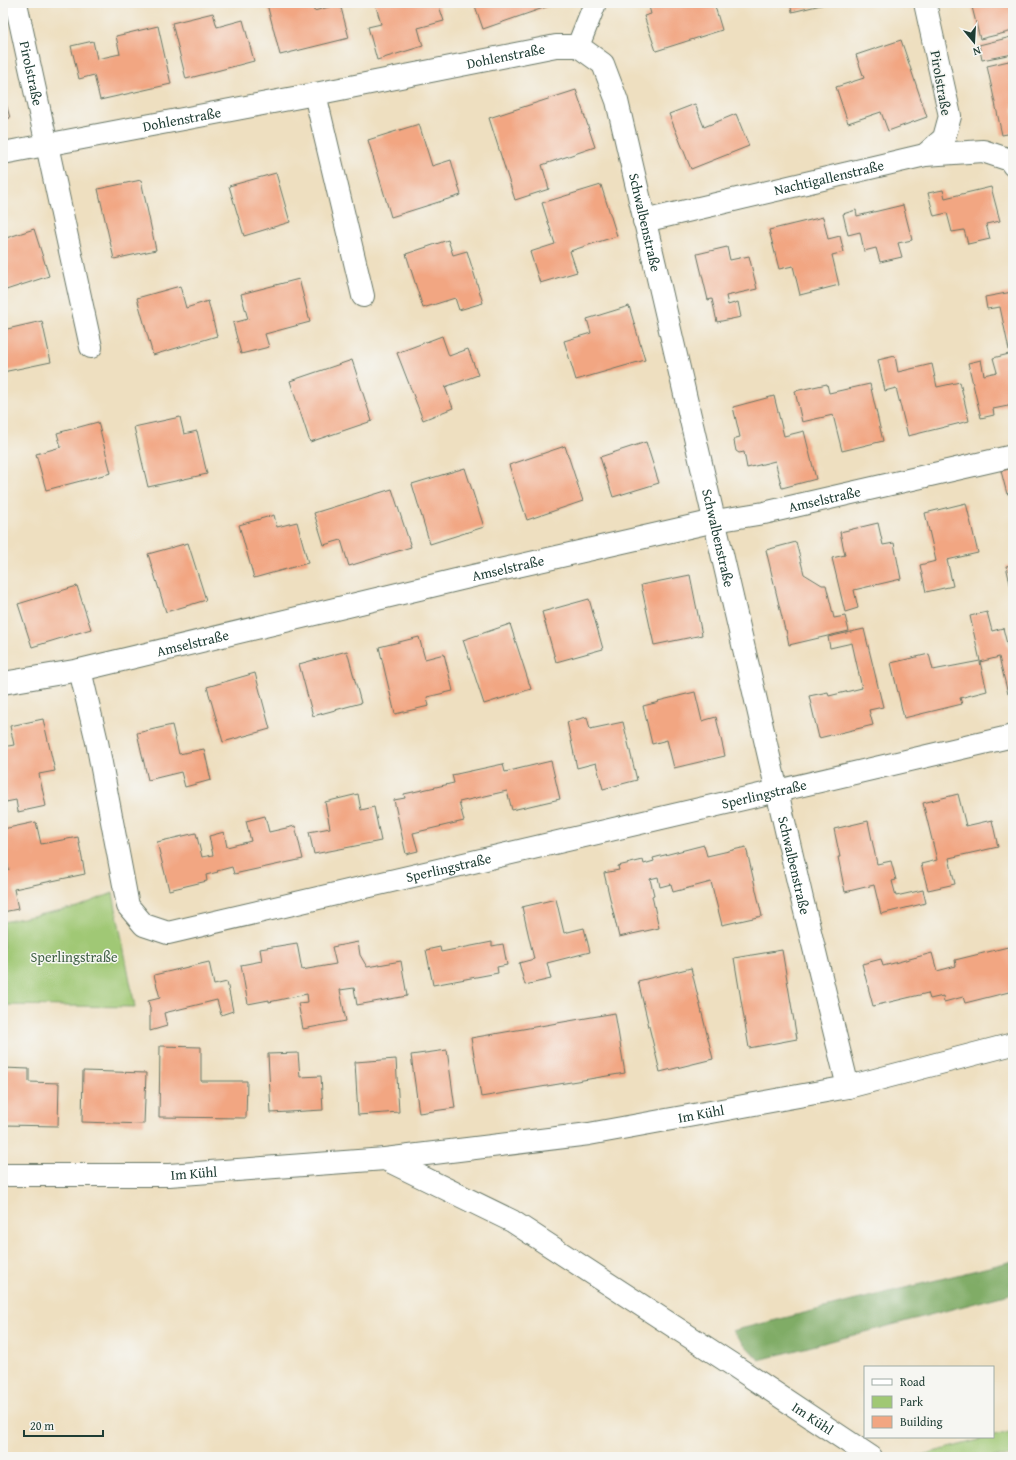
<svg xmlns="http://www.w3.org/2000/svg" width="1016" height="1460" font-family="'Gentium Book Plus',serif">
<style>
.green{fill:#a0c874;stroke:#608254}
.forest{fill:#80ac66;stroke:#50744d}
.building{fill:#f2a682}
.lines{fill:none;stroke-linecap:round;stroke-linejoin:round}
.minor-casing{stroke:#677665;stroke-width:24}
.minor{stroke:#fff;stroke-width:22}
.labels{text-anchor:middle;stroke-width:3;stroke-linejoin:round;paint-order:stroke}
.street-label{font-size:14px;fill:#1f3d34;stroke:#f6f6f2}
.park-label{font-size:14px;fill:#3f6044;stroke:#f6f6f2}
</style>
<rect width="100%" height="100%" fill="#f6f6f2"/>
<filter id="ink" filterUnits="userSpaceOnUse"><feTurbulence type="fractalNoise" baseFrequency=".025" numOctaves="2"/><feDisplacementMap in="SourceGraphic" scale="8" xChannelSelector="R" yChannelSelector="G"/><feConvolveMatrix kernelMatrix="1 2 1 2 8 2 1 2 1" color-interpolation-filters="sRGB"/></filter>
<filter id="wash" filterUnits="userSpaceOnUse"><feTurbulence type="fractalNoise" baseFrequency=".012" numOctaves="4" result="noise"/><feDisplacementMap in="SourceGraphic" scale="16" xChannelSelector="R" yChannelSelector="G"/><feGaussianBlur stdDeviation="0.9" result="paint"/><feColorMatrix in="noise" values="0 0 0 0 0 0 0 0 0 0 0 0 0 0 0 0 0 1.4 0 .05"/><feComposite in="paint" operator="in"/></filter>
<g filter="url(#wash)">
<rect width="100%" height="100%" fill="#eedfc0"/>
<path class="green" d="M113,893L135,1007L3,1005V922L77,907Z
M1013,1431V1457H914Z"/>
<path class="forest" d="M1013,1261V1293L759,1360L732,1331Z"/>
<g id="blocks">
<path class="building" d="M269,3H312L314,11L340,4L349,38L280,55L267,4Z
M375,3H438L444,21L418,28L423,46L377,60L368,27L381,24Z
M474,3H551L552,5L483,29Z
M648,3H714L722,30L656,51L644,16L651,14Z
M790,3H825V4L792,12Z
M971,3H1013V31L980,39Z
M213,13L217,27L243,20L254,61L186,79L172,23Z
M158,26L171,84L100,100L94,75L79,79L71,46L93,41L97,59L120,54L116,36Z
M1011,37L1013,54L982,60L979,45Z
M901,40L927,117L888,131L881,112L848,123L836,87L864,78L856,55Z
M1013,60V133L1002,135L987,66Z
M576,90L595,147L542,165L549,189L515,200L489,118Z
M3,93L10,118L3,120Z
M695,104L704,127L736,114L749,146L691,169L669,114Z
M419,124L432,166L451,160L461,195L391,217L368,140Z
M276,173L290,222L244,236L229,186Z
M141,180L156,250L114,259L98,189Z
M601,185L617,236L570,251L577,272L540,283L530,252L555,244L542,203Z
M991,187L1000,221L986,224L990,239L968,244L964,230L952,232L947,213L934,216L928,193L943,190L945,198Z
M903,205L912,240L898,243L902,257L880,262L876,248L864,251L860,232L848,235L843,214L856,210L857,216Z
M823,217L828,239L840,236L844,252L832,255L839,285L800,295L793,266L779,269L769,230Z
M34,229L49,276L3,291V239Z
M448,240L453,255L467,251L483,303L459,310L455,298L423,308L406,254Z
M727,247L730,260L749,256L757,289L726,296L728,305L738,302L741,317L717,322L712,299L708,300L697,254Z
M299,279L310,322L265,334L269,347L241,354L233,323L248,319L241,294Z
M180,286L186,308L208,301L217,336L153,355L137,298Z
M1012,292L1013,349L1009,350L1000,307L987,309L985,297Z
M629,306L645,360L576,380L564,341L591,333L587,319Z
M42,321L51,362L3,372V330Z
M442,336L449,356L468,349L478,375L445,387L453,408L423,420L397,353Z
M1013,353V405L993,409L994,415L981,418L968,363L981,360L984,375L997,372L993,358Z
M895,356L898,372L932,364L937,387L960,382L969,421L908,436L896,388L885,391L878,360Z
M352,360L372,421L310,442L290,381Z
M827,384L829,393L870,384L883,441L842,451L833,415L802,422L795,391Z
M774,396L784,436L804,431L816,479L782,488L775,461L747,468L744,452L739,453L736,451L734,441L736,438L740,437L733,407Z
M180,417L184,434L197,431L207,474L148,487L134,427Z
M98,422L111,473L46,490L36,454L61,447L57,433Z
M646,442L659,483L613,497L600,457Z
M565,446L583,501L527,520L509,465Z
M465,468L484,527L430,544L412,484Z
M1013,468V492L1007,494L1001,471Z
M392,489L411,547L349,566L341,540L324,545L314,513Z
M966,503L978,553L947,560L953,586L926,592L920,565L936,561L925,513Z
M274,515L277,527L297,522L308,563L254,578L239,525Z
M878,523L883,545L894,543L901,579L854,590L858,608L845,612L832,558L845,555L840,532Z
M796,542L804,574L822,585H826L834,618L845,616L849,631L789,645L786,630H785L766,550Z
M188,543L206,600L166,612L148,554Z
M1013,565V592H1012L1006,566Z
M690,575L702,635L654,645L641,585Z
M77,586L91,629L32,647L18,604Z
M589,599L603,649L556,662L542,612Z
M987,612L992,631L1003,628L1008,648L1013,647V692L1008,694L999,657L980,662L987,691L960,698L962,704L904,718L891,663L929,654L933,670L980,661L970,616Z
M510,624L531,689L484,704L463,640Z
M864,629L883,707L869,710L873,725L819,738L809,696L828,692L829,696L862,688L852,643L830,648L828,637Z
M419,637L425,659L444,654L453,691L427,697L429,706L395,714L379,647Z
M347,651L361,703L313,716L299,664Z
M255,673L270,729L223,742L207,687Z
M695,692L702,721L716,717L725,756L674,768L667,740L652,744L643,706L659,702L658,701Z
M587,717L590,729L623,722L637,780L603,789L596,763L577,768L567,722Z
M43,719L55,771L39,774L46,806L18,812L16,800L6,802L3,786V747L14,745L10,726Z
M172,725L179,754L204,749L211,780L185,787L181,772L148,780L137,733Z
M551,761L560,799L512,810L507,791L459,802L464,821L413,833L418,851L406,854L394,800L405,798L404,794L454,783L452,775L503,764L505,772Z
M358,794L361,810L374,807L381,841L314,854L309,832L330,828L325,802Z
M958,794L966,826L992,820L998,847L949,858L955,884L928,890L921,864L937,860L923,803Z
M265,816L269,832L295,826L303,859L234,874L232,867L217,871L218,872L206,875L207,881L169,890L157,842L196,833L202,857L213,855L209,836L224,832L227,847L251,841L246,821Z
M868,821L877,864L891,861L896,880L892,881L896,896L923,890L926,903L881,914L874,885L845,892L838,857H840L834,829Z
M36,822L41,844L78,837L85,874L14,889L18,909L3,912V871L9,870L3,840V829Z
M704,845L707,856L746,847L762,916L722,925L711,882L673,892L671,884L660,887L658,877L650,879L654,895L652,896L659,928L619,937L604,873L619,870L618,866L643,860L644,864L654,861L653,858Z
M556,899L564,933L584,928L590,952L547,963L551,979L525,985L519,963L534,959L522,907Z
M358,942L360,955L367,967L401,961L407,996L357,1005L354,988L340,990L346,1021L303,1029L298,1003L308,1002L307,994L269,1002V1000L248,1004L241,965L262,961L260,949L297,943L302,970L336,964L332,947Z
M492,942V946L503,944L507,965L497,967L498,973L433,985L426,950L440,947L441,952Z
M1008,947L1010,953H1013V991L965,1003L963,997L944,1002L943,996L930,999L928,993L873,1006L862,964L881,959L883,966L932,953L937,971L956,966L955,960Z
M782,950L797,1039L749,1048L734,958Z
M209,962L214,985L227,982L233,1011L221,1015L217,1000L164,1013L167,1026L150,1031V1008L148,1001L160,998L154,975Z
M691,968L713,1059L660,1072L638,981Z
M615,1013L625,1073L481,1097L471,1038Z
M160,1046L201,1047V1081H247L246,1118L159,1117Z
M447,1050L455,1108L419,1113L411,1055Z
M298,1053L300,1077L321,1076L323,1110L271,1113L268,1054Z
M396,1059L399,1112L358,1115L355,1062Z
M3,1068L29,1069V1082L59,1083L58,1126L3,1125Z
M83,1071L146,1073L144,1124L82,1122Z"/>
</g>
</g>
<g filter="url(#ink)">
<use href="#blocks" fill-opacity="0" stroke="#677665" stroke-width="1"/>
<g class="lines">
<g class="minor-casing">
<g id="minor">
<path id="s1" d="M16,3L91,347"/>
<path id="s2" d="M594,3V6L578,46L603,64L617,101L802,899L848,1087"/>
<path d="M315,94L363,296"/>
<path id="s3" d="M3,153L315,94L556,46H578"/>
<path d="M925,155L944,138L950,116L925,3"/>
<path id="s4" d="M644,221L925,155L983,151L1010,160L1013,165"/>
<path id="s5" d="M80,670L97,742L128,906L144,925L168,933L1013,736"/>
<path id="s6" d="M3,683L80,670L473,576L715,521L764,513L1013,456"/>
<path id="s7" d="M385,1159L512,1221L733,1365L871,1457"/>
<path id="s8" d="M3,1175H169L385,1159L589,1134L848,1087L1013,1044"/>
</g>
</g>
<use href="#minor" class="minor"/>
</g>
</g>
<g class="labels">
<g class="street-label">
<text dy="5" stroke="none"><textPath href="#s3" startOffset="512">Dohlenstraße</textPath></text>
<text dy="5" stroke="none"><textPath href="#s1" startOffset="72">Pirolstraße</textPath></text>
<text transform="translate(941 83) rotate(80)" y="5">Pirolstraße</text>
<text dy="5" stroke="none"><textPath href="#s3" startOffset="182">Dohlenstraße</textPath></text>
<text dy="5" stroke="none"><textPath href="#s4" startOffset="190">Nachtigallenstraße</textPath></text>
<text dy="5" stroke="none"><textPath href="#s2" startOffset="241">Schwalbenstraße</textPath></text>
<text dy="5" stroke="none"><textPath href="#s6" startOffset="842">Amselstraße</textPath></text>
<text dy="5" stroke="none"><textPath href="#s2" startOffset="565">Schwalbenstraße</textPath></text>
<text dy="5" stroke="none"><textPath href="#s6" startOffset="518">Amselstraße</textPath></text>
<text dy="5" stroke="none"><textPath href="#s6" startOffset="194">Amselstraße</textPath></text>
<text dy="5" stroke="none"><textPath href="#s5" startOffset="903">Sperlingstraße</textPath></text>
<text dy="5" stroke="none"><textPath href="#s2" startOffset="901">Schwalbenstraße</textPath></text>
<text dy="5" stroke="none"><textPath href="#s5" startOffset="579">Sperlingstraße</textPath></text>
<text dy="5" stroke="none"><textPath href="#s8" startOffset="702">Im Kühl</textPath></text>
<text dy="5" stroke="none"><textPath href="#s8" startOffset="191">Im Kühl</textPath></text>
<text dy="5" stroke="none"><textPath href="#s7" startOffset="501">Im Kühl</textPath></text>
</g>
<g class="park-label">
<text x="74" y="962">Sperlingstraße</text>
</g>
</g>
<rect width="1016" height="1460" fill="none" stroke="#f6f6f2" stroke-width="16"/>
<rect x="864" y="1366" width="130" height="72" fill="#f6f6f2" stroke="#a0aca6"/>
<rect x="872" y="1379" width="20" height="6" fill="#ffffff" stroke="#a0aca6"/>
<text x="900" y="1386" font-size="12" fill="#1f3d34">Road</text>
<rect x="872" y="1396" width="20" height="12" fill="#a0c874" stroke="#a0aca6"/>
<text x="900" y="1406" font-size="12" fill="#1f3d34">Park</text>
<rect x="872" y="1416" width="20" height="12" fill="#f2a682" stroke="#a0aca6"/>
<text x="900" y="1426" font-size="12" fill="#1f3d34">Building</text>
<g transform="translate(974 42) rotate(162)" stroke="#f6f6f2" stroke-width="3" paint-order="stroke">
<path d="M0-3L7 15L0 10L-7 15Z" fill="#1f3d34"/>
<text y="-6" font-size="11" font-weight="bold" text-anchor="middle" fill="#1f3d34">N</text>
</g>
<path d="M24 1430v6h79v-6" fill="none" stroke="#1f3d34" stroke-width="2"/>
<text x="30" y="1430" font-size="12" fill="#1f3d34" stroke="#f6f6f2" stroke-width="3" paint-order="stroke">20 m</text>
</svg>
